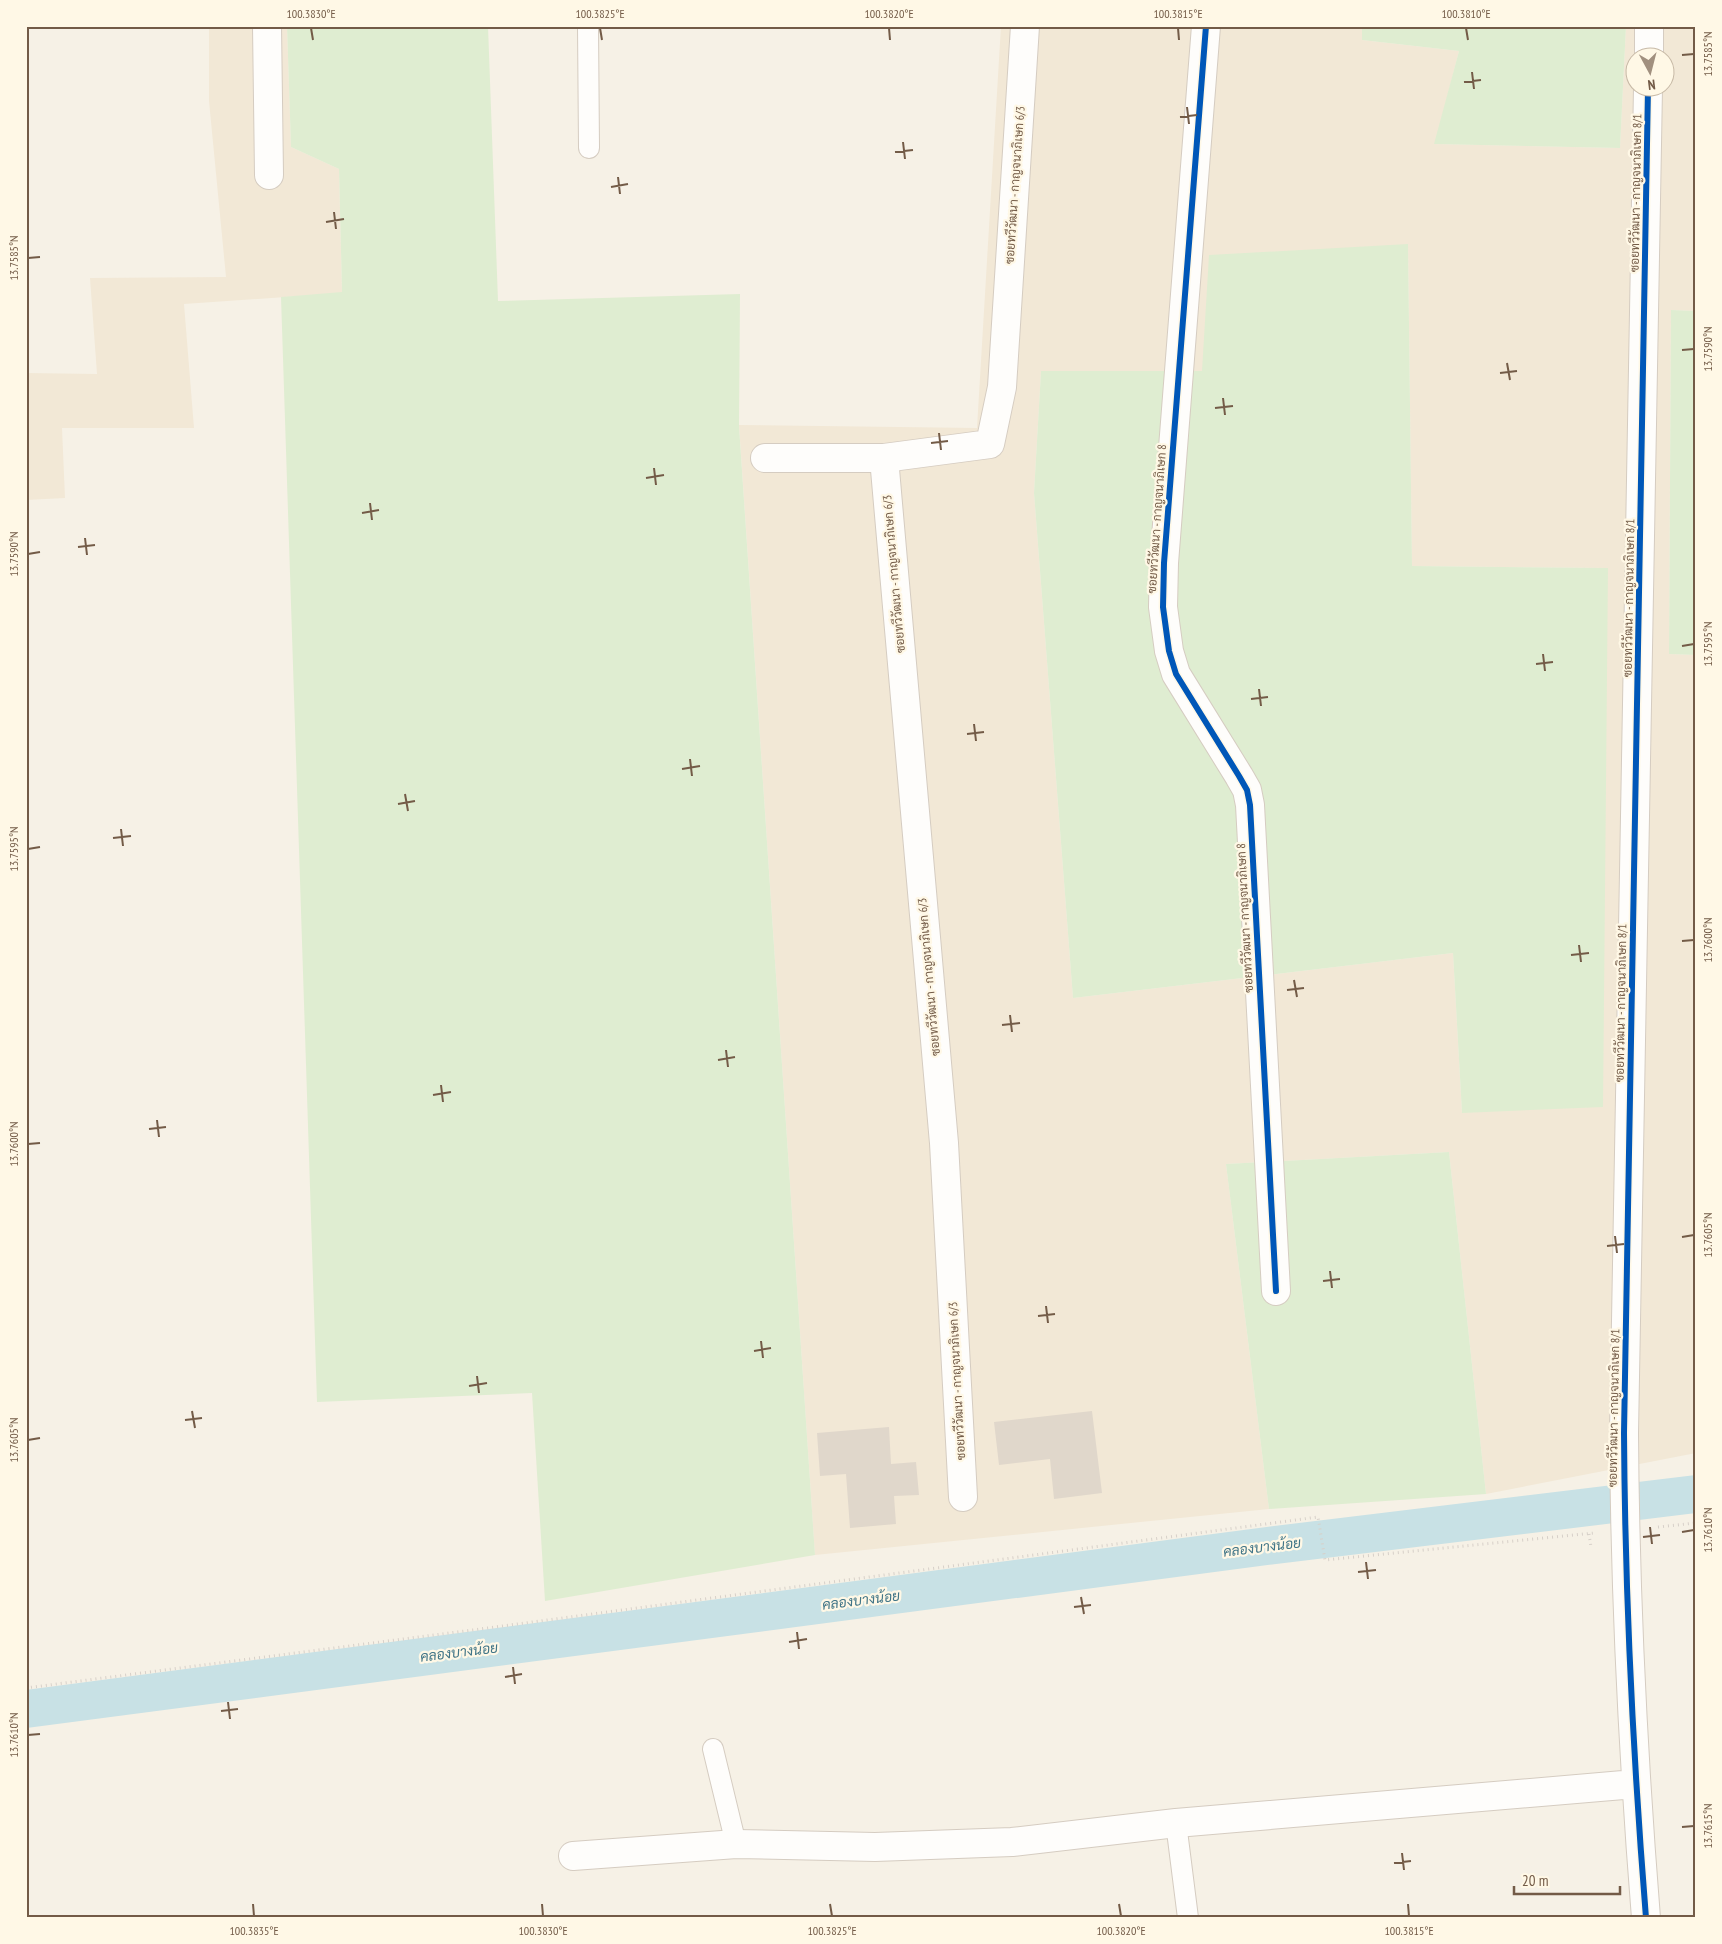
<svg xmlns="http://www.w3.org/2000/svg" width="1722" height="1944" font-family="'PT Sans Narrow',Sarabun,sans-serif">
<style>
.residential{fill:#f2e8d6;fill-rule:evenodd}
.green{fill:#dfedd1}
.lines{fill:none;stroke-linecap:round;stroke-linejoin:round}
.canal{stroke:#c8e1e5;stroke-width:38}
.building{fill:#e0d7cb}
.lane-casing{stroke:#d5ccc1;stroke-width:22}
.street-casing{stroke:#d5ccc1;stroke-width:30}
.path{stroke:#d7d0c9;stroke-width:3;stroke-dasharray:1 4;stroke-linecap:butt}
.lane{stroke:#fefdfb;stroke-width:20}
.street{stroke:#fefdfb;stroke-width:28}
.cycleway-casing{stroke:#fff8e6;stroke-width:9}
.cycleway{stroke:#0057b8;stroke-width:6}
.ticks{fill:none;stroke:#735b47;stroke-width:2}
.labels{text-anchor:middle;stroke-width:4.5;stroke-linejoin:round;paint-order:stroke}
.street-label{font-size:12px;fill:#735b47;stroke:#fff8e6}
.water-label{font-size:14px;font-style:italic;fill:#417587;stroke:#fff8e6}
.neatline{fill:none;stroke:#735b47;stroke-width:2}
.ticks-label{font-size:12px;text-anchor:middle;fill:#735b47}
</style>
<rect width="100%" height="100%" fill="#f6f1e6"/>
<path class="residential" d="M209,26H287L291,147L339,169L342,293L184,304L194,428H62L65,498L26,500V373L97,374L90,278L226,277L209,101Z
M1001,26H1362V40L1459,51L1435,144L1620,148L1626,26H1696V311L1671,310L1669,654L1696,655V1453L1486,1494L1449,1152L1226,1164L1269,1509L815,1555L739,425L977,428ZM1634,58H1664V88H1634ZM1408,244L1412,566L1608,568L1462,1113L1453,953L1073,998L1034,493L1041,371H1202Z"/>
<path class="green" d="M287,26H488L498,301L740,294L739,426L815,1555L545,1601L532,1393L317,1402L281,297L342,292L339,169L291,147Z
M1362,26H1626L1620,148L1434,144L1459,51L1362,40Z
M1408,244L1412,566L1608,568L1603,1107L1462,1113L1453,953L1073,998L1034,493L1041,371H1202L1209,255Z
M1671,310L1696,311V655L1669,654Z
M1449,1152L1486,1494L1269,1509L1226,1164Z"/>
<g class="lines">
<path class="canal" d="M26,1709L1267,1546L1696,1494"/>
</g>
<path class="building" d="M1092,1411L1102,1493L1054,1499L1050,1459L999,1465L994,1422Z
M889,1427L891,1464L916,1462L919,1495L894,1496L896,1524L850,1528L846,1474L820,1476L817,1433Z"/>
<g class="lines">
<g class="lane-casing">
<path id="lane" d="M588,26L589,148
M713,1749L736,1844
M1176,1823L1188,1918"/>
</g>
<g class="street-casing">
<path id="street" d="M267,26L269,175
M1206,26L1164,563L1163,607L1169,651L1176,674L1239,776L1247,790L1250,805L1276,1291
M1649,58V26
M765,458H884L990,444L1002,387L1025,26
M884,458L944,1143L963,1497
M573,1856L736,1844L875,1847L1012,1842L1176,1823L1635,1784
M1646,1918C1633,1756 1625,1595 1624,1433L1648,88"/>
</g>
<path class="path" d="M1658,1527L1696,1523
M1589,1534L1591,1547
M26,1688L480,1629L1318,1517L1325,1560L1594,1533"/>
<use href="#lane" class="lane"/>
<use href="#street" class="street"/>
<g class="cycleway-casing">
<path id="cycleway" d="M1206,26L1164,563L1163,607L1169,651L1176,674L1239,776L1247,790L1250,805L1276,1291
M1646,1918C1633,1756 1625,1595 1624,1433L1648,88"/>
</g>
<use href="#cycleway" class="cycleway"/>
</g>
<path class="ticks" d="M311,28L313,40M600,28L602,40M889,28L890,40M1178,28L1179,40M1466,28L1468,40M1682,55L1694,54M1472,72L1474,89M1464,82L1481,80M1187,107L1189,124M1180,117L1197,115M903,142L905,159M895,152L913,150M618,177L620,194M611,187L628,184M334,212L336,229M326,222L344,219M28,258L40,257M1682,350L1694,349M1507,363L1510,380M1500,373L1517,371M1223,398L1225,415M1215,408L1233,406M939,433L941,450M931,443L948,441M654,468L656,485M646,478L664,475M370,503L372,520M362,513L379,510M85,538L87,555M78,547L95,545M28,554L40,552M1682,646L1694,644M1543,654L1545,671M1536,664L1553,662M1259,689L1261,706M1251,699L1268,697M974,724L976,741M967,734L984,732M690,759L692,776M682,769L700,766M405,794L408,811M398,804L415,801M121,829L123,846M113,838L131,836M28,849L40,847M1682,941L1694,940M1579,945L1581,962M1571,955L1589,953M1294,980L1297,997M1287,990L1304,988M1010,1015L1012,1032M1002,1025L1020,1023M726,1050L728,1067M718,1060L735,1057M441,1085L443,1102M433,1095L451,1092M157,1120L159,1137M149,1129L166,1127M28,1144L40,1143M1615,1236L1617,1253M1682,1237L1694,1235M1607,1246L1624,1244M1330,1271L1332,1288M1323,1281L1340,1279M1046,1306L1048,1323M1038,1316L1055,1314M761,1341L763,1358M754,1351L771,1348M477,1376L479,1393M469,1386L487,1383M192,1411L195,1428M185,1420L202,1418M28,1440L40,1438M1650,1527L1652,1544M1682,1532L1694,1530M1643,1537L1660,1535M1366,1562L1368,1579M1358,1572L1376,1570M1081,1597L1084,1614M1074,1607L1091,1605M797,1632L799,1649M789,1642L807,1639M513,1667L515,1684M505,1677L522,1674M228,1702L230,1719M221,1711L238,1709M28,1735L40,1734M1682,1827L1694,1826M1402,1853L1404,1870M1394,1863L1411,1861M253,1904L254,1916M542,1904L543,1916M830,1904L832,1916M1119,1904L1121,1916M1408,1904L1409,1916"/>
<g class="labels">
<g class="street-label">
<text transform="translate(1015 185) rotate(-86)" y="4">ซอยทวีวัฒนา - กาญจนาภิเษก 6/3</text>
<text transform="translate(1636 193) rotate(-89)" y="4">ซอยทวีวัฒนา - กาญจนาภิเษก 8/1</text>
<text transform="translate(1157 519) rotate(-86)" y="4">ซอยทวีวัฒนา - กาญจนาภิเษก 8</text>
<text transform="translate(894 574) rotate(-95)" y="4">ซอยทวีวัฒนา - กาญจนาภิเษก 6/3</text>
<text transform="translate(1629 598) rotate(-89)" y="4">ซอยทวีวัฒนา - กาญจนาภิเษก 8/1</text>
<text transform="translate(1245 918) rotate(-93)" y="4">ซอยทวีวัฒนา - กาญจนาภิเษก 8</text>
<text transform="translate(929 977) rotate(-95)" y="4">ซอยทวีวัฒนา - กาญจนาภิเษก 6/3</text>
<text transform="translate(1621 1003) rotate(-89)" y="4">ซอยทวีวัฒนา - กาญจนาภิเษก 8/1</text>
<text transform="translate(957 1381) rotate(-93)" y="4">ซอยทวีวัฒนา - กาญจนาภิเษก 6/3</text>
<text transform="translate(1614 1408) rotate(-89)" y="4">ซอยทวีวัฒนา - กาญจนาภิเษก 8/1</text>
</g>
<g class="water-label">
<text transform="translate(1262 1547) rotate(-7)" y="5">คลองบางน้อย</text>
<text transform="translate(861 1600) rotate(-7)" y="5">คลองบางน้อย</text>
<text transform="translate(459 1652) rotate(-7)" y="5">คลองบางน้อย</text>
</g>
</g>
<rect width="1722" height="1944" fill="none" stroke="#fff8e6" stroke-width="55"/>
<g transform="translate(1650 72) rotate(173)"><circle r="24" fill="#fff8e6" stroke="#c7b9a6"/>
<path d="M0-4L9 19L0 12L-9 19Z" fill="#a1907f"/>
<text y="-8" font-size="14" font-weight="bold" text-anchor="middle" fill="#735b47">N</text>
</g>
<path d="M1514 1886v8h106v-8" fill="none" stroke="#735b47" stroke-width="2.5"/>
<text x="1522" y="1886" font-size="15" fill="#735b47" stroke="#fff8e6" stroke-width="4" paint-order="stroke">20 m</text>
<rect x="28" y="28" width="1666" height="1888" class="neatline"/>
<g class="ticks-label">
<text x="311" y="18">100.3830°E</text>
<text x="600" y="18">100.3825°E</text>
<text x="889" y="18">100.3820°E</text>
<text x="1178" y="18">100.3815°E</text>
<text x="1466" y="18">100.3810°E</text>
<text transform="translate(1708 54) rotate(-90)" y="4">13.7585°N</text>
<text transform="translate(14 258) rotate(-90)" y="4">13.7585°N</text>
<text transform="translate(1708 349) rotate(-90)" y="4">13.7590°N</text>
<text transform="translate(14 554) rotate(-90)" y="4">13.7590°N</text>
<text transform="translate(1708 644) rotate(-90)" y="4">13.7595°N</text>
<text transform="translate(14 849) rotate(-90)" y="4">13.7595°N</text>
<text transform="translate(1708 940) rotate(-90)" y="4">13.7600°N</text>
<text transform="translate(14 1144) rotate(-90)" y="4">13.7600°N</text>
<text transform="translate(1708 1235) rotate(-90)" y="4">13.7605°N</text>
<text transform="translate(14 1440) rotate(-90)" y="4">13.7605°N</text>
<text transform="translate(1708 1530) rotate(-90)" y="4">13.7610°N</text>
<text transform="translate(14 1735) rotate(-90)" y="4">13.7610°N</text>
<text transform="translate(1708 1826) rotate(-90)" y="4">13.7615°N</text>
<text x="254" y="1935">100.3835°E</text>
<text x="543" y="1935">100.3830°E</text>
<text x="832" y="1935">100.3825°E</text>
<text x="1121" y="1935">100.3820°E</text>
<text x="1409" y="1935">100.3815°E</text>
</g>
</svg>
